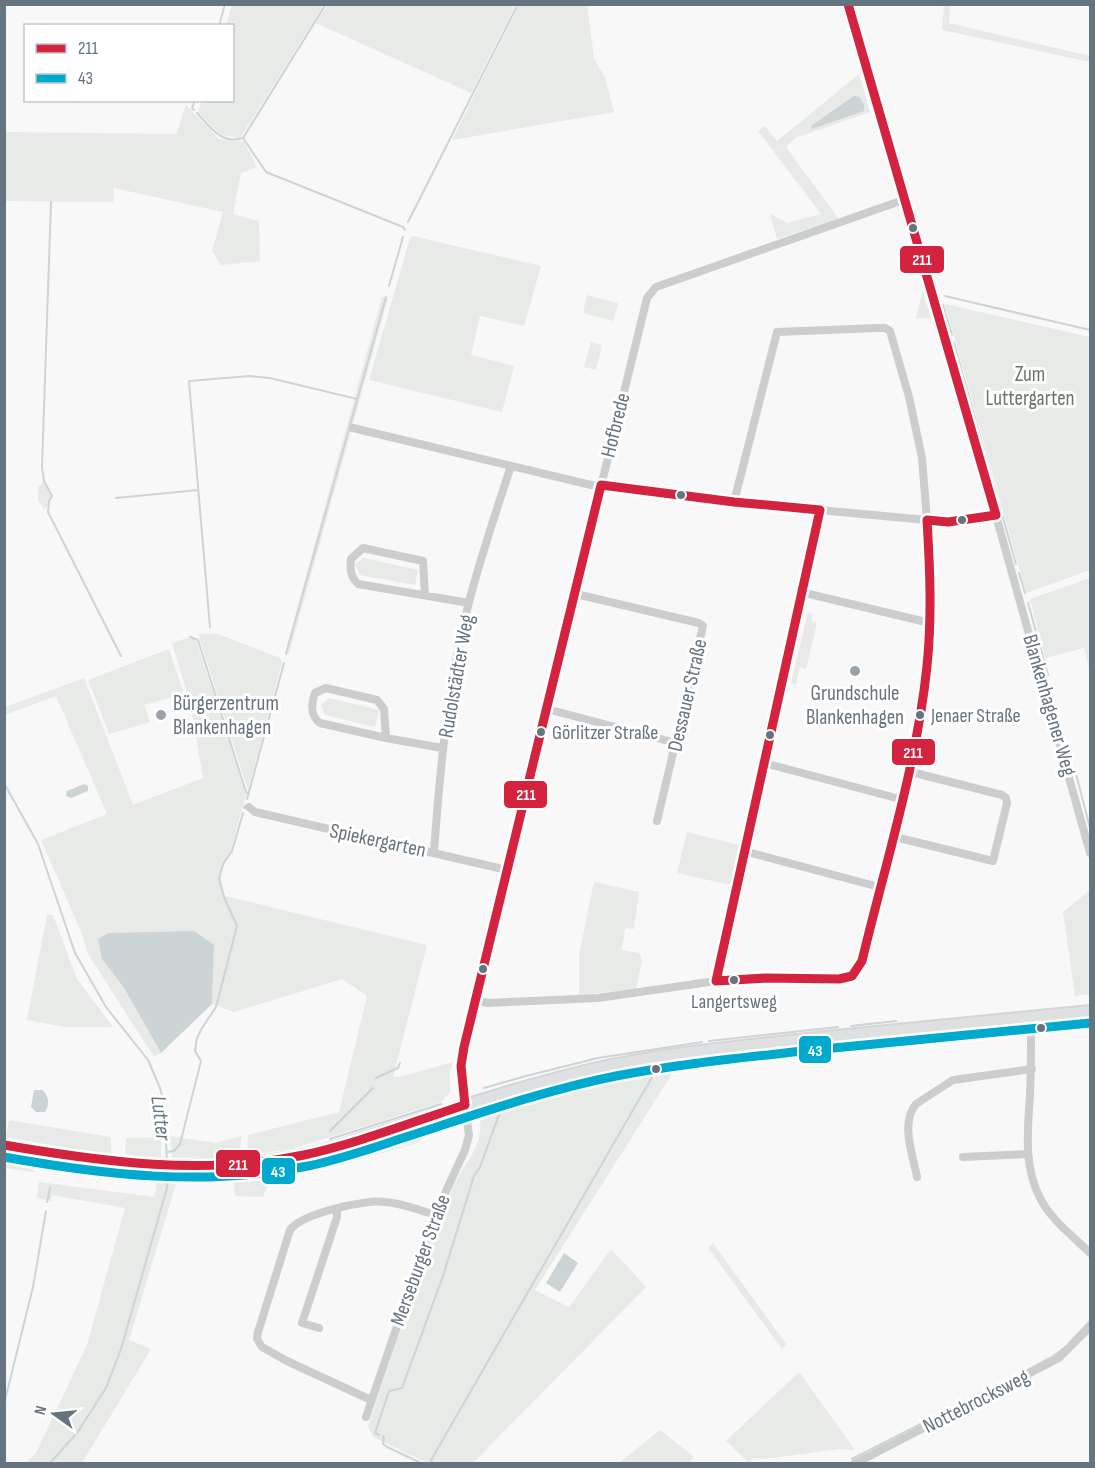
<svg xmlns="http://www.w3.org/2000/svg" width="1095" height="1468" font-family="'Sofia Sans Condensed',sans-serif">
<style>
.green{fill:#e7eae6}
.water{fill:#cdd4d6}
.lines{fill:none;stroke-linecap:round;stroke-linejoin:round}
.stream{stroke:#cdd4d6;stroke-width:2}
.secondary-casing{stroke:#d4d5d6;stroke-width:14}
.minor{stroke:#cbcdce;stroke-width:8}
.secondary{stroke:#dfe0e1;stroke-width:10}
.bus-1-casing{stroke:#fff;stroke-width:14}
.bus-2-casing{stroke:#fff;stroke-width:14}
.bus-1{stroke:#d4233e;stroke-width:9}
.bus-2{stroke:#00a9ce;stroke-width:9}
.bus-dot{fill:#66747f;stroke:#fff;stroke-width:2}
.poi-dot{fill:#99a2a9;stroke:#fff;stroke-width:2}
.labels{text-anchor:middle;stroke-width:6;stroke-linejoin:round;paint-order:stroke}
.bus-label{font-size:20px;fill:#66747f;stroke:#fff;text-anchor:start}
.park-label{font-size:21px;fill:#687866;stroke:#fff}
.street-label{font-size:21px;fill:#66747f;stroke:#fff}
.poi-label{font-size:21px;fill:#66747f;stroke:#fff}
.water-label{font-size:22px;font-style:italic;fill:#677980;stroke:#fff}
.line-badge{stroke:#fff;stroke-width:2}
.badge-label{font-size:16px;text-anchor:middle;font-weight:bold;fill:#fff}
</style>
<rect width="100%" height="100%" fill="#f8f8f8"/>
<path class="green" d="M508,4L514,8L516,4L587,5L594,58L605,78L614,112L452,140L517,9L514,8L471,93L316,23L328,5Z
M232,5H324L240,138L221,135L198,112L202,101L232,100V26L226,25Z
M944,5H950L949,23L1090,56V62L942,30Z
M859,74L870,112L795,138L786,147L833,211L838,219L777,239L770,214L787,223L821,214L758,131L765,126L777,141Z
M186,105L219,139L244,142L257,167L241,173L233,214L259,221L260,261L221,265L212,251L223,212L114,188L113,202L5,201V132L176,134Z
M413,236L541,266L524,326L480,316L471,355L514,366L502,412L369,380L410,238Z
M923,291L931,318H916Z
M587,295L618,303L613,321L583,313Z
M382,297L388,298L289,654L285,653Z
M945,304L1090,337V570L1026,593Z
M591,342L602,345L596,370L584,367Z
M43,482L51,496L47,507L44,509L38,500V488Z
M364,558L418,570L415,585L360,575L355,564Z
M1090,578V672L1084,648L1045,658L1030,599Z
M808,612L813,614L811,621L817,623L806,669L800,668L796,684L791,683Z
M198,634H218L280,658L282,662L248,790Z
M187,638L196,640L246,795L230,852L231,854C219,871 219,877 225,896L427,945L393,1077L403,1076L453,1062L450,1072V1092L441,1102L292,1149L247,1155L248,1135L339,1112L367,996L342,979L234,1012L212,1004L214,945L102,959L124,988L161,1053L154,1057L88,954L80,929L41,840L107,814L56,696L5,715V707L84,678L133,805L203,778L191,706L172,643Z
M169,649L184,694L144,705L150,722L109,734L88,680Z
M329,698L379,710L375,727L325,715L321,705Z
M687,832L739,845L730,885L677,873Z
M594,882L639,892L634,929L625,928L622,950L639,953L642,961L636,989L579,995V955Z
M1090,890V994L1075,996L1063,912Z
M47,915H53L77,979L113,1027H65L27,1020Z
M679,1063L535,1290L569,1307L611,1249L646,1287L473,1463H427L373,1437L368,1426L376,1402C401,1331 422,1250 455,1183C468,1157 483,1148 480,1117L486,1111L576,1085Z
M9,1120L111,1137V1153L84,1151L6,1137Z
M422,1132L420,1142L334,1167L271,1177L263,1197L235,1196L234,1182L176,1184L129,1340L151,1349L82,1463H26L36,1453L87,1345L125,1208L52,1195L51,1201L37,1198L39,1182L155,1197L157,1175C215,1175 273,1171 330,1159C361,1152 392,1141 422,1132Z
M170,1136L215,1143L242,1136L239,1155L212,1158L172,1157Z
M161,1137V1157L130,1156L125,1153L126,1138Z
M5,1159L34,1166L33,1172L5,1168Z
M713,1243L786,1344L782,1349L708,1248Z
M799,1372L855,1450L839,1449L764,1459L753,1458L749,1463L726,1441Z
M660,1430L694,1457L689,1463H619Z"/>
<path class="water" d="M854,96L859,97L864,104V111L812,129L811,126Z
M84,784L88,786V791L71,798L66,796L67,791Z
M194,931L214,945L212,1004L161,1053L124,988L102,959L98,939L109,933Z
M34,1090H43C49,1098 50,1104 45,1112H36L31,1107Z
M564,1253L578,1263L560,1292L546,1283Z"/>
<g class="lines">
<path class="stream" d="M219,26L225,4
M194,110L192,108L195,100
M197,113C210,127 222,145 243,138
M243,138L266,172L403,227L405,230
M243,138L326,4
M51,202L42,467L44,481L52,496L49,501L48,512L121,656
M408,222L516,8
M389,286L403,237
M945,296L1090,330
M943,305L952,335
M954,343L1016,564
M116,498L198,490
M1019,573L1025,593
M1028,603L1048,675
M210,627L189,381L249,376L270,378L357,399
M190,637L198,640L246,792L248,793
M286,654L386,297
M1076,774L1090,828
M4,783L38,844L75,953L106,1007L148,1060L160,1088L164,1103L167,1162
M247,799L284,663
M244,808L245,806
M851,1026L896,1021
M709,1041L838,1027
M376,1078L398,1068L400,1063
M484,1088L526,1076L598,1058L702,1042
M330,1131L373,1088
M330,1139L441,1104
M167,1152L174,1151L180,1144L201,1061L195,1051L197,1038L202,1028L216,1007L237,926L224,897L219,879L223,864L232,851L243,813
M47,1202L50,1188
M1069,1343L1090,1321
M999,1385L1052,1357L1065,1347
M4,1404L33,1287L46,1211
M934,1427L992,1398
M379,1435L375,1433L389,1391L402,1388L443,1276L474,1176L480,1167L501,1109
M383,1436L384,1438L383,1444L387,1447L419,1462
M852,1459L987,1390
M49,1464L77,1433L106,1388L121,1349L167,1188V1168
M433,1464L431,1460L655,1072"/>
<g class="secondary-casing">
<path id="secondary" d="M4,1145C103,1163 203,1175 302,1155C342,1147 380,1132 419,1120C482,1099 546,1079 611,1065C682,1051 754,1045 825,1037C914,1028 1002,1019 1090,1011"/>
</g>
<path class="minor" d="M848,4L894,165L906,199L947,340L1090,853
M353,428L591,485H612L734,502L948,522L996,515
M801,592L930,623
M576,594L699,623L703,626L657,821
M425,595L423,561L363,548L351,559C350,569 350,576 358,584L469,603
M547,709L676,743
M386,738L384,709L377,700L326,688L315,693C311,705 310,716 320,723L386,738L442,748
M764,763L900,799
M249,807L255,812L507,870
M891,836L993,861L1007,803L1006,798L1002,795L907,771
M744,851L879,887
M434,852C440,768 448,683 469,602C481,556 496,511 511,466
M716,981L820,510
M475,1000L488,1003L598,998L716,981L766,978L839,979L855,974L862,961L907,771L924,688L930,623L931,571L922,458L909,397L890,331L885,328H877L777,332L734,502
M1031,1032C1031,1053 1031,1073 1030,1093C1028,1129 1023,1165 1040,1198C1051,1220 1073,1236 1090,1253
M963,1157L1028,1154
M917,1177C913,1155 900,1123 916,1104L953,1080L1032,1069
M319,1328L302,1323L337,1217V1209
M371,1400L287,1361L262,1347L257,1339L258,1332L290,1230C301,1214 365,1199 385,1202C402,1203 419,1210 435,1215
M366,1417L435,1215L465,1150L469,1135L462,1086L461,1066L464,1047L647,298L656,287L906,199
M854,1464L1059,1358L1090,1327"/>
<use href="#secondary" class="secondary"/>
<g class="bus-1-casing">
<path id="bus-1" d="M848,4L996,515
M601,485L734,502L820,510
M927,520L948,522L996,515
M852,976L862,961C885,865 917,764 927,666C932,618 930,569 927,520
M716,981L820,510
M716,981L766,978L839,979L852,976
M465,1105L461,1066L464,1047L601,485
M4,1145C103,1162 204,1176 304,1155C359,1143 412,1122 465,1105"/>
</g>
<g class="bus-2-casing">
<path id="bus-2" d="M4,1157C104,1175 207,1187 308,1166C342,1159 375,1147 409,1136C477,1114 546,1090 616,1076C678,1064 741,1058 803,1051C899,1041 995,1032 1090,1023"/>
</g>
<use href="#bus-1" class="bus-1"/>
<use href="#bus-2" class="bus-2"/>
</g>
<g class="bus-dot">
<circle cx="913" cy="228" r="5"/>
<circle cx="681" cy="495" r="5"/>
<circle cx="962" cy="520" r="5"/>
<circle cx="920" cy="715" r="5"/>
<circle cx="541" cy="732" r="5"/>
<circle cx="770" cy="735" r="5"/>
<circle cx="483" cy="969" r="5"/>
<circle cx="734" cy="980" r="5"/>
<circle cx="1041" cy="1028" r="5"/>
<circle cx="656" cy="1069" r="5"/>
</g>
<g class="poi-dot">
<circle cx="855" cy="671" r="6"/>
<circle cx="161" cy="715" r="6"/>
</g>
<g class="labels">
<g class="bus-label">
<text x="931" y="722">Jenaer Straße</text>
<text x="552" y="739">Görlitzer Straße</text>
<text x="734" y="1008" text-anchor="middle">Langertsweg</text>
</g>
<g class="park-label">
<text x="1030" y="381">Zum<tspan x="1030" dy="24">Luttergarten</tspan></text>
</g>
<g class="street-label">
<text transform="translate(615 425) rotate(-76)" y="7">Hofbrede</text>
<text transform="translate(456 676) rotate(-80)" y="7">Rudolstädter Weg</text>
<text transform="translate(687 695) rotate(-77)" y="7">Dessauer Straße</text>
<text transform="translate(1050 705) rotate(74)" y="7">Blankenhagener Weg</text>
<text transform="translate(378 840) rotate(12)" y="7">Spiekergarten</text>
<text transform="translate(420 1260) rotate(-70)" y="7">Merseburger Straße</text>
<text transform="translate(976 1401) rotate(-27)" y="7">Nottebrocksweg</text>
</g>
<g class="poi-label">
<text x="855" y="700">Grundschule<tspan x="855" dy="24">Blankenhagen</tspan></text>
<text x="173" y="710" text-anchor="start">Bürgerzentrum<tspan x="173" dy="24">Blankenhagen</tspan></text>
</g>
<g class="water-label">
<text transform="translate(162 1118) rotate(83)" y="8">Lutter</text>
</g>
</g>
<g class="line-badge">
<rect x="899" y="245" width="46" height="29" rx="6" fill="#d4233e"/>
<rect x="891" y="738" width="45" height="28" rx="6" fill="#d4233e"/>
<rect x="503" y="780" width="45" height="29" rx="6" fill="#d4233e"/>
<rect x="798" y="1035" width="34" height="29" rx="6" fill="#00a9ce"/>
<rect x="215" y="1149" width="46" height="29" rx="6" fill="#d4233e"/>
<rect x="261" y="1157" width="35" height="28" rx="6" fill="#00a9ce"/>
</g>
<g class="badge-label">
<text x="922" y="265">211</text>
<text x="913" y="758">211</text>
<text x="526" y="800">211</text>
<text x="815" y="1056">43</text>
<text x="238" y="1170">211</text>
<text x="278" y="1177">43</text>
</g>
<rect width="1095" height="1468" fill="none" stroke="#66747f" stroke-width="12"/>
<rect x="24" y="24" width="210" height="78" fill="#ffffff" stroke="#c2c7cc" stroke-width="1.5"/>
<rect x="36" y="44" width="30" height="9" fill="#d4233e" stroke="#c2c7cc" stroke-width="1.5"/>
<text x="78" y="54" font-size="18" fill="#66747f">211</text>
<rect x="36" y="74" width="30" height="9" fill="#00a9ce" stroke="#c2c7cc" stroke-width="1.5"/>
<text x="78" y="84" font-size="18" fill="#66747f">43</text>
<g transform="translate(54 1414) rotate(285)" stroke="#ffffff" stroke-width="4.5" paint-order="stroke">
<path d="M0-4.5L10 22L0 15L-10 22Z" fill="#66747f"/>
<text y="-9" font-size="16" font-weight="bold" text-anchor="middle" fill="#66747f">N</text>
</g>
</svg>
